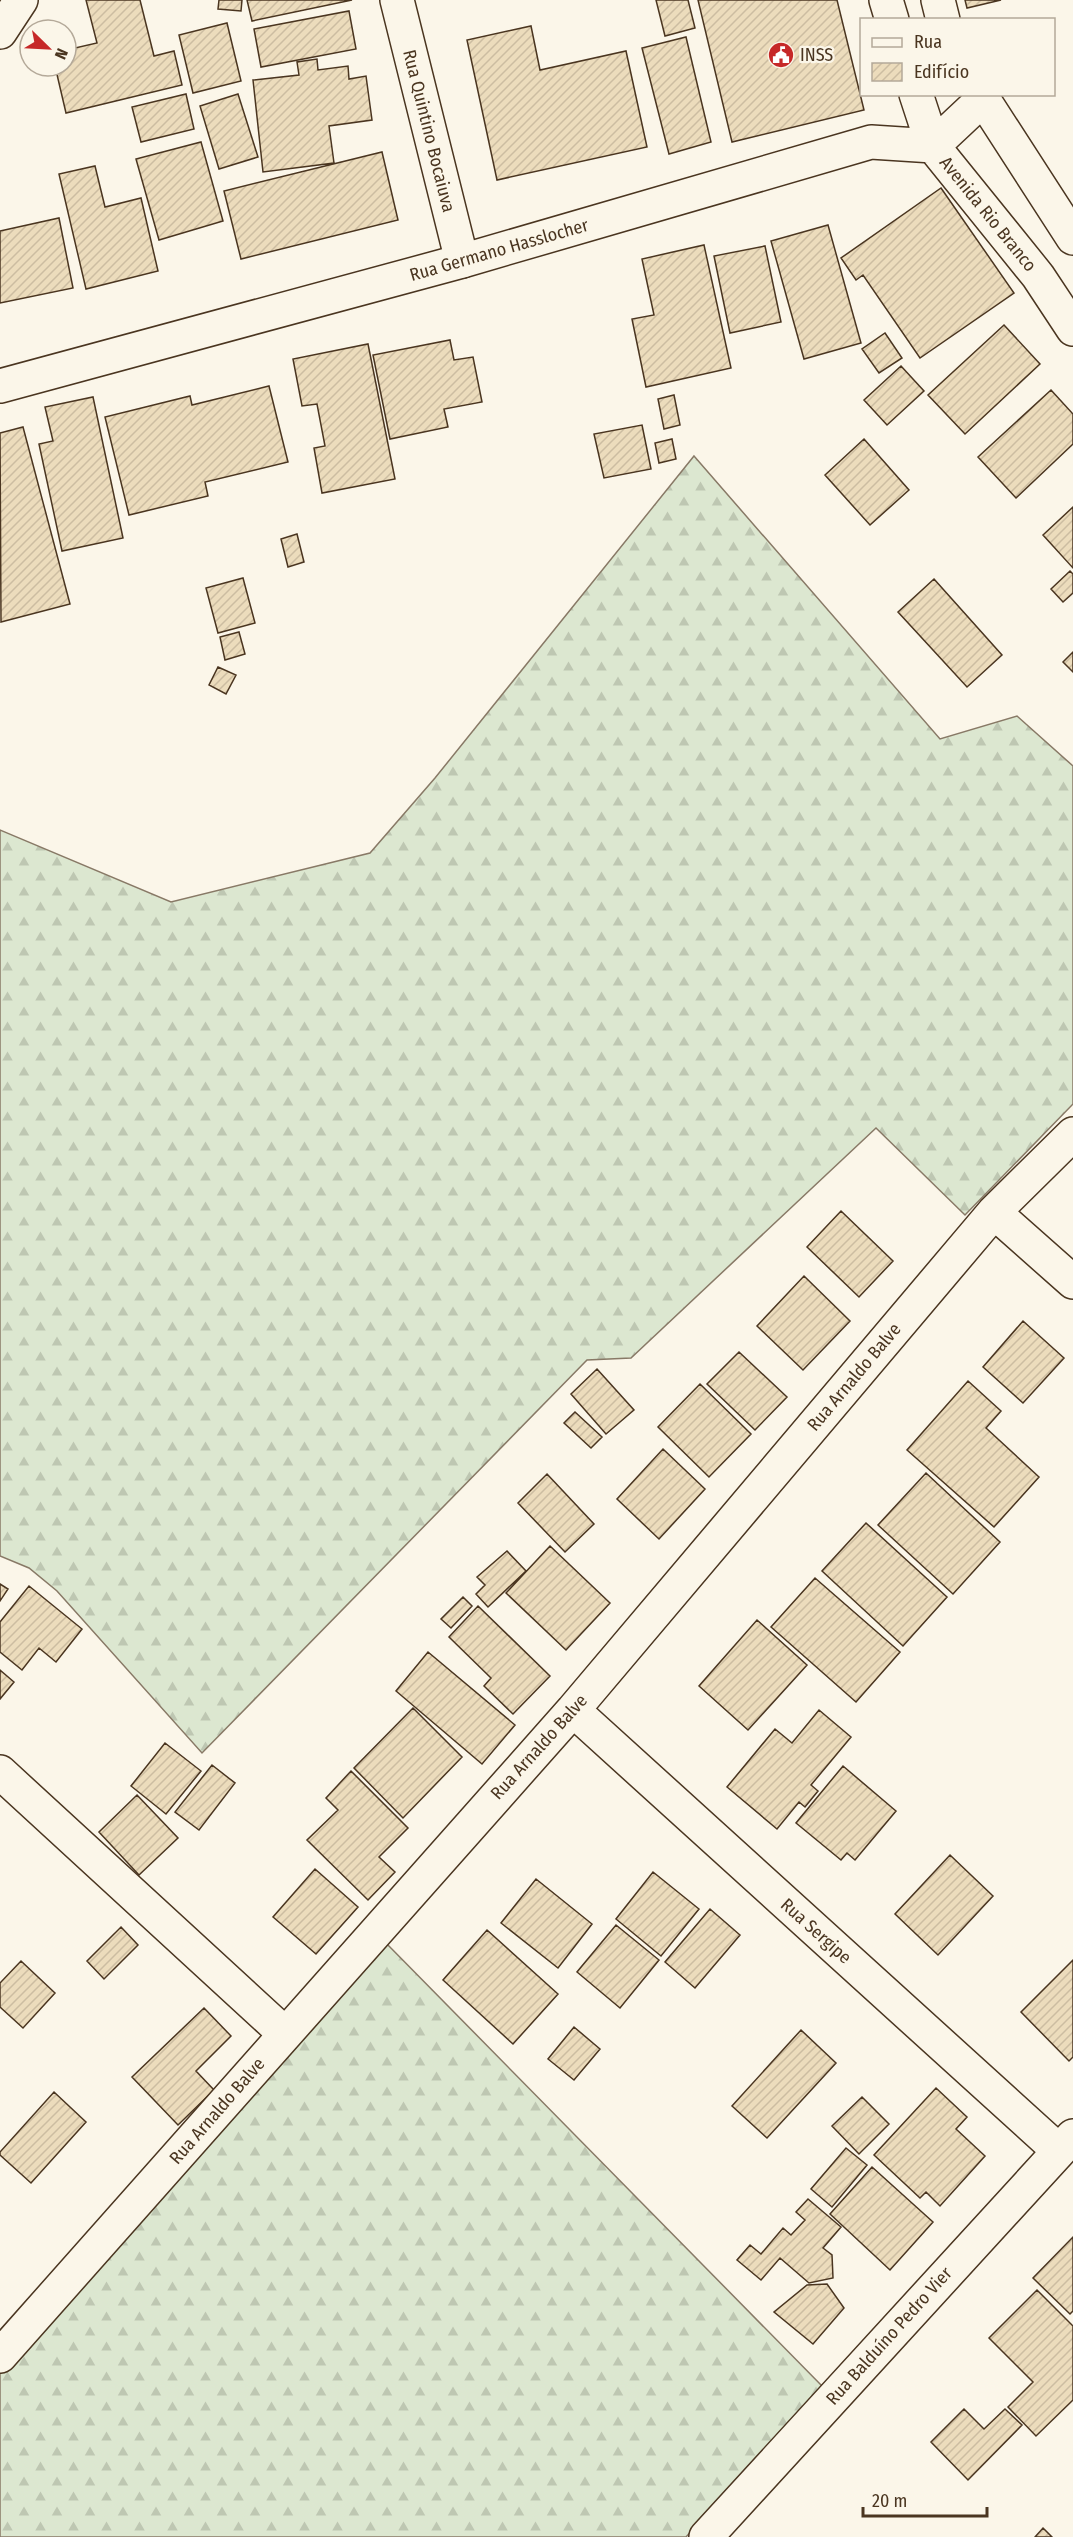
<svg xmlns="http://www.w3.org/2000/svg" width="1073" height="2537" font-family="'Fira Sans Condensed',sans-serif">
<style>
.forest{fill:url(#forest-firs);stroke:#887966;stroke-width:1.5}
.building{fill:url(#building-hatch);stroke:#4a3520;stroke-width:1.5}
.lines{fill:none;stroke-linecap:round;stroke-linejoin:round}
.minor-casing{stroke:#4a3520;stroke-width:36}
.major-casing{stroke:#4a3520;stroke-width:36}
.minor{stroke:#fbf6e9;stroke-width:33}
.major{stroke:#fbf6e9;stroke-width:33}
.labels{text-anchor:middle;stroke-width:4.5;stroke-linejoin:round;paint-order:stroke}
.poi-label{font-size:18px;fill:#4a3520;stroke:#fbf6e9;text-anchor:start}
.street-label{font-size:18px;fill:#4a3520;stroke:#fbf6e9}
</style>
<defs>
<pattern id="forest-firs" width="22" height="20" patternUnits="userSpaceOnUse" patternTransform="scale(1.5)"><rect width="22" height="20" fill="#dce7d0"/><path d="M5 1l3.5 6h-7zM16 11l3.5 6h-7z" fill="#bec7b2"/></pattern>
<pattern id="building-hatch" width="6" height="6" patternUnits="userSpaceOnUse" patternTransform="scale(1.5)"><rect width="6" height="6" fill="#ecdcbc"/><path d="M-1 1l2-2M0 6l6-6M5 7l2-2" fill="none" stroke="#ccbda1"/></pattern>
</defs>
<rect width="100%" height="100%" fill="#fbf6e9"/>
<path class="forest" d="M694,456L940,739L1017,716L1073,766V1104L965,1215L876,1128L631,1358L587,1360L202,1753L57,1591L29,1568L0,1556V830L171,902L370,853L435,778Z
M385,1942L823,2387L686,2537H0V2367Z"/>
<path class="building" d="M86,0H140L154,56L174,51L182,85L66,113L55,66H66V50L97,43Z
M219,0H242L241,11L218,9Z
M247,0H352L252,21Z
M656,0H688L695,28L665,36Z
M698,0H837L864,110L732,142Z
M965,0H1001L967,8Z
M349,11L356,49L261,67L254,29Z
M227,23L241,81L193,93L179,35Z
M531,26L540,70L626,51L647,147L497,180L467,40Z
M686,37L711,142L669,154L642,48Z
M317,59L318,70L348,66L349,79L366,76L372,120L329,126L334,163L263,172L253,80L299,75L297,62Z
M186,94L194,129L141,142L132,107Z
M238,94L258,157L219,169L200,106Z
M201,142L223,221L159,240L136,159Z
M382,152L398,220L241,259L224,191Z
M95,166L105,207L141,198L158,271L86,289L59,174Z
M941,188L1014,293L920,358L863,275L856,280L841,258Z
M59,218L73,288L0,303V231Z
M828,225L861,343L804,359L771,241Z
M704,245L731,368L646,387L632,319L654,315L642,259Z
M765,246L781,322L730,333L714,256Z
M1004,325L1040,364L965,434L928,395Z
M885,333L902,358L879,373L862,349Z
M450,340L454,360L473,357L482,402L444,409L448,427L390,439L373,355Z
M368,344L395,479L322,493L314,448L325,446L317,404L302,406L293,359Z
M901,366L924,391L887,425L864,400Z
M269,386L288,462L205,482L208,496L129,515L105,417L190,396L192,405Z
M1051,390L1073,414V444L1016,498L978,457Z
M674,395L680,425L664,429L658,399Z
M93,397L123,538L62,551L39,444L53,441L45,407Z
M642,425L651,469L604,478L594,434Z
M23,427L70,604L1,622L0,433Z
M672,439L676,459L659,463L655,443Z
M864,439L909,490L870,525L825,475Z
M1073,507V568L1043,535Z
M297,534L304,562L288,567L281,539Z
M1070,571L1073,574V593L1063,602L1051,589Z
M243,578L255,623L218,633L206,588Z
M934,579L1002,655L967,687L898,612Z
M239,632L245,654L225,660L220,637Z
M1073,652V672L1063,662Z
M218,667L236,675L226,694L209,685Z
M841,1211L893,1261L859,1297L807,1247Z
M804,1276L850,1321L803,1370L757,1326Z
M1023,1321L1064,1358L1023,1403L983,1367Z
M739,1352L787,1397L755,1430L707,1384Z
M597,1369L634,1410L606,1434L571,1394Z
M968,1381L1001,1411L986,1428L1039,1477L994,1527L907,1450Z
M700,1384L751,1434L709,1477L658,1427Z
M575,1412L602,1437L591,1448L564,1423Z
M663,1449L705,1489L659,1539L617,1499Z
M926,1473L1000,1542L953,1594L878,1525Z
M547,1474L594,1524L565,1552L518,1503Z
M866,1523L947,1597L903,1646L822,1571Z
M550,1546L610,1603L566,1650L506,1593Z
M507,1551L526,1571L488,1607L476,1594L485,1585L477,1577Z
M815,1578L900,1652L856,1702L771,1627Z
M0,1584L8,1589L0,1601Z
M29,1586L82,1629L56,1662L39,1648L22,1670L0,1652V1622Z
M463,1597L472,1606L451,1628L441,1619Z
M478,1606L550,1676L513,1714L484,1686L491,1678L449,1637Z
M757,1620L807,1665L748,1730L699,1686Z
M428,1652L515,1725L482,1764L396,1691Z
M0,1670L14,1682L0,1699Z
M413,1708L462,1757L403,1818L354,1768Z
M819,1710L851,1737L811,1785L818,1791L805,1807L799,1802L777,1829L727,1787L775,1729L792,1743Z
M165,1743L201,1771L166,1814L131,1786Z
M212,1765L235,1783L199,1830L175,1812Z
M843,1766L896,1811L855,1860L847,1853L841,1860L796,1823Z
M351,1771L408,1828L379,1857L395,1872L368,1900L307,1840L338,1810L326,1798Z
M137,1795L178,1838L139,1875L99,1832Z
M950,1855L993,1896L938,1955L895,1914Z
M315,1869L358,1907L316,1954L273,1917Z
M653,1872L699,1909L661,1956L616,1919Z
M536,1879L592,1924L558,1968L501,1923Z
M710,1909L740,1935L695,1988L665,1962Z
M616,1925L659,1960L620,2008L577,1972Z
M121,1927L138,1945L104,1979L87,1961Z
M487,1930L558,1994L513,2044L443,1980Z
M1073,1960V2057L1069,2061L1021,2012Z
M21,1961L55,1993L23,2028L0,2007V1983Z
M204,2008L231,2036L196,2071L214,2090L178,2125L132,2077Z
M574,2027L600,2049L574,2080L548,2059Z
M801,2030L836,2063L767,2138L732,2106Z
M936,2088L967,2117L956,2129L985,2156L940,2206L926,2192L920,2198L874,2155Z
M54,2092L86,2122L31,2183L0,2155V2152Z
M862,2097L889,2124L859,2154L832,2126Z
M846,2148L867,2165L832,2207L811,2189Z
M872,2167L933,2222L890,2270L830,2214Z
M808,2199L841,2227L823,2248L832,2255L833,2278L809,2283L780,2258L761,2280L737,2260L750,2245L761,2254L783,2228L791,2235L805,2220L796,2212Z
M1073,2237V2311L1070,2314L1033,2278Z
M827,2284L844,2308L813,2344L774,2312L807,2285Z
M1037,2290L1073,2326V2400L1036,2436L1008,2407L1033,2382L989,2338Z
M964,2409L984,2429L1005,2409L1022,2425L968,2480L931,2442Z
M1043,2528L1052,2537H1035Z"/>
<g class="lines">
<g class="minor-casing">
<path id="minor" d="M397,0L462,261
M994,1212L1073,1282
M573,1710L1059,2151
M0,1772L284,2033
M0,2356L573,1710L994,1212L1073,1134
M706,2537L1073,2136"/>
</g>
<g class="major-casing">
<path id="major" d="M886,0L892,20
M938,0L943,20
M0,32L21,0
M916,94L933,146L1038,276L1073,329
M980,94L1073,238
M0,386L462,261L871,142L933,146L982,100"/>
</g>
<use href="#minor" class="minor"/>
<use href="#major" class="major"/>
</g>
<defs>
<g id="civic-disc" transform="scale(1.35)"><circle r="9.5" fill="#c62828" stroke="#fbf6e9"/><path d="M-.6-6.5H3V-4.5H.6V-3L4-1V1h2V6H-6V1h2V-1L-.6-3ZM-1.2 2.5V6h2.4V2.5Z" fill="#fff"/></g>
</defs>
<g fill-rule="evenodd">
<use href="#civic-disc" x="781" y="55"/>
</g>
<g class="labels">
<g class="poi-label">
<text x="800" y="61">INSS</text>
</g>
<g class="street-label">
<text transform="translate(429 131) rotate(76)" y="6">Rua Quintino Bocaiuva</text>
<text transform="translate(988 214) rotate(51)" y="6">Avenida Rio Branco</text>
<text transform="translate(499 250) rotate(-16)" y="6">Rua Germano Hasslocher</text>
<text transform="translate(854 1377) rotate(-50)" y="6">Rua Arnaldo Balve</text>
<text transform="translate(539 1747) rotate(-48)" y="6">Rua Arnaldo Balve</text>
<text transform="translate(816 1931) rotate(42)" y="6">Rua Sergipe</text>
<text transform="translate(217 2111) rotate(-49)" y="6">Rua Arnaldo Balve</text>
<text transform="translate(889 2336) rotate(-48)" y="6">Rua Balduíno Pedro Vier</text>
</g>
</g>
<rect x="860" y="18" width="195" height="78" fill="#fbf6e9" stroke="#b4a999" stroke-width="1.5"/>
<rect x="872" y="38" width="30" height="9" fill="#fbf6e9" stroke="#b4a999" stroke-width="1.5"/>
<text x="914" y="48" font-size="18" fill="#4a3520">Rua</text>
<rect x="872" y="63" width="30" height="18" fill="url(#building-hatch)" stroke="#b4a999" stroke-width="1.5"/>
<text x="914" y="78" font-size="18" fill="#4a3520">Edifício</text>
<g transform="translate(48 48) rotate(114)"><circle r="28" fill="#fbf6e9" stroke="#b4a999" stroke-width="1.5"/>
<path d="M0-4.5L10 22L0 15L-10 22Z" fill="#c62828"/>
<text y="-9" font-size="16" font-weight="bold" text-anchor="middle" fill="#4a3520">N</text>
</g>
<path d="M863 2507v9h124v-9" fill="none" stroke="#4a3520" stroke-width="3"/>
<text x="872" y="2507" font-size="18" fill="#4a3520" stroke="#fbf6e9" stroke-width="4.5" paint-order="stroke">20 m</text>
</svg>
